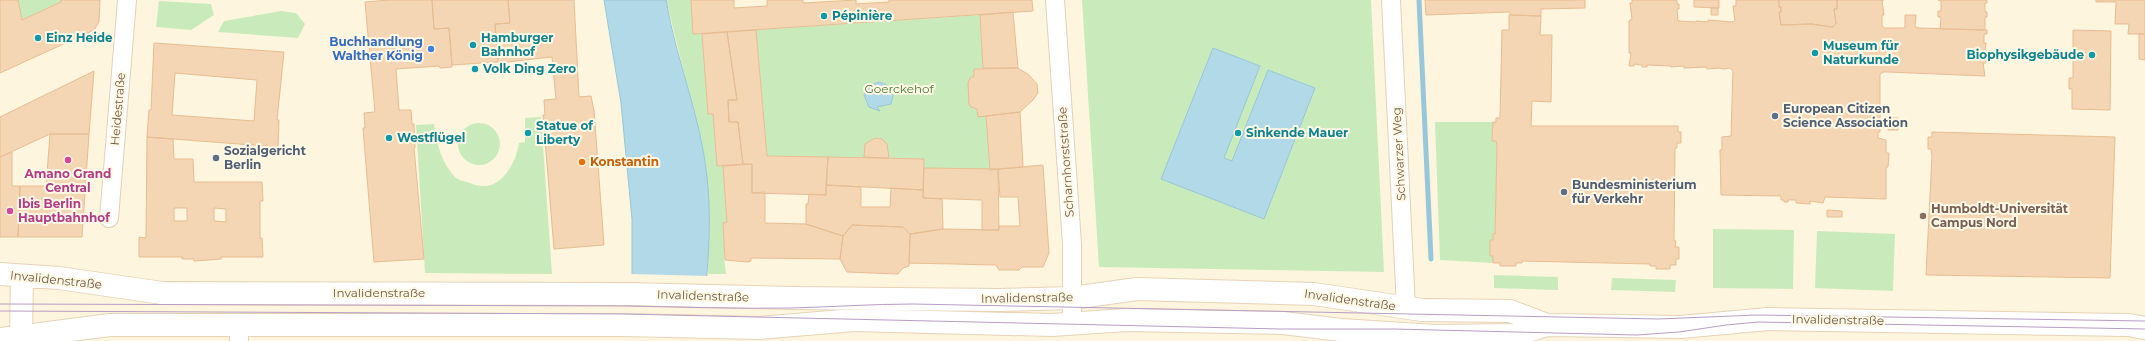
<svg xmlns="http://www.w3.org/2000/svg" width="2145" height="341" font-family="Montserrat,sans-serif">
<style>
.green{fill:#c9ebbc}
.water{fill:#b2d9e7;stroke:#97c7d9}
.pier{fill:#fdf5dd}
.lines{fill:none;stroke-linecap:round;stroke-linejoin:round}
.stream{stroke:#97c7d9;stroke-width:5}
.building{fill:#f4d5b4;stroke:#e7bd93;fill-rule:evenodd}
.street-casing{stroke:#e1d1b9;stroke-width:20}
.secondary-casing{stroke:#e7d3b7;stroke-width:24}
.street{stroke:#fff;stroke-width:18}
.secondary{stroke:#fff;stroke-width:22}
.tram{stroke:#b89dc6;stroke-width:1}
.culture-dot{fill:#0f9aa8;stroke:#fff8e5;stroke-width:1.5}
.shop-dot{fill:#3f7fe0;stroke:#fff8e5;stroke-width:1.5}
.service-dot{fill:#5c6f8a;stroke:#fff8e5;stroke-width:1.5}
.hotel-dot{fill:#d1479c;stroke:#fff8e5;stroke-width:1.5}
.food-dot{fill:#e8710a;stroke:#fff8e5;stroke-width:1.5}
.education-dot{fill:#8d6e63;stroke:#fff8e5;stroke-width:1.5}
.labels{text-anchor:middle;stroke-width:4;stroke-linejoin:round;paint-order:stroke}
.culture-label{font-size:12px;font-weight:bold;fill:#0d838f;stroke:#fff8e5;text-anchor:start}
.shop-label{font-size:12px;font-weight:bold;fill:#366cbe;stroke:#fff8e5;text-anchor:end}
.park-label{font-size:12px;fill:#487a3d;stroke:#fff8e5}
.street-label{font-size:12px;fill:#735b45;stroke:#fff8e5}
.service-label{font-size:12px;font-weight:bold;fill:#4e5e75;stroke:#fff8e5;text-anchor:start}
.food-label{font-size:12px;font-weight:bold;fill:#c56008;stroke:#fff8e5;text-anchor:start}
.hotel-label{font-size:12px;font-weight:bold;fill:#b23c85;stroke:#fff8e5}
.education-label{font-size:12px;font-weight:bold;fill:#785e54;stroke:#fff8e5;text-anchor:start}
</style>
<rect width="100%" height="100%" fill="#fdf5dd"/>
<path class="green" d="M18,0H61V2L22,20Z
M666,0H691L694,34H702L708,114H713L717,165L723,166L727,222L723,223V229H725L724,257L726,274H708L707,178L697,125Z
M1082,0H1371L1384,272L1099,267Z
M159,1L211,4L214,15L191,30L156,27Z
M281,11L296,13L305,24L298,38L218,32L224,21Z
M980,15L983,68L974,69V76L970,78L968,83L971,107L977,109L978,117L986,116L990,170L924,168V159L767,156L756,30Z
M541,117L552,274L425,273L416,125L434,124C437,144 441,162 455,177C459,181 465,181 470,183C473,184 478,186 482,186C503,188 517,160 519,143L525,142V118Z
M1435,122H1493L1492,141H1496L1497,147L1495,234L1490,256H1493V263L1440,260Z
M458 144a21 21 0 1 1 42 0a21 21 0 1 1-42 0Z
M1713,229L1794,230L1793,289L1713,288Z
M1817,231L1895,234L1893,291L1815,288Z
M1494,275L1558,277V290L1494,288Z
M1612,278L1676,280L1675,292L1611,290Z"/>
<path class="water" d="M604,0H666C676,60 701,117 707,177C713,232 706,287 700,341L632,301V219L621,103Z
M1213,48L1260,66L1224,158L1232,161L1268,70L1315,88L1264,219L1161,179Z
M879,82L889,86L893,96L891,104L877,107L880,111L869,107L864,95L869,86Z"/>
<path class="pier" d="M630,274L709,276L702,341H623L630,301Z"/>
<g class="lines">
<path class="stream" d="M1419,0L1431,259"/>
</g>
<path class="building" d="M0,0H18L22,20L61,2V0H100L99,22L94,30L0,73Z
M389,0H432L434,29L449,28L452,67L440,68L439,66L396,69L399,110H411L412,124H414L415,148H414L424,259L374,262L363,128H365L364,113L375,112L365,2Z
M432,0H508L510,23L495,24L498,62L452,65L449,28L434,29Z
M508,0H574L579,97L591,96L594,111L604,245L554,249L543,115H545L544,100L556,99L552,57L498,63L495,24L510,23Z
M691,0H734V8L767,6V0H803V3L856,0V4L889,2V0H1032L1033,11L693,34Z
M1425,0H1585V8L1541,9V16L1510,15V12L1426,15Z
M1632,0H1677V4H1679V9H1677L1678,21L1696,22V21L1708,22V20L1732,22L1735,21L1733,6H1736V0H1779V7H1781V12H1779L1781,25L1811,24L1833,27L1836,24L1834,9H1837V0H1884H1882L1884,15H1882V25L1884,28H1903L1905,27V15H1916L1915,27L1919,28L1987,30V34H1984V43H1986L1984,57H1986V63H1983L1985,76L1888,72H1883L1880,74V132H1878V138L1886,140V153H1889L1888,167H1886V199L1825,197L1823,203L1810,201V204L1796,203V200H1788V202H1784V200H1781V196L1721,195L1720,150H1722V137L1731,136L1733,71L1730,68L1723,69L1719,68L1707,69V67L1684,68V66L1671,67V66L1647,65V67H1642V65L1634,64V66H1629L1631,53H1629V21L1632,19L1630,3H1632Z
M1694,0H1719V8L1694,7Z
M1779,0H1837V9H1834L1836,24L1833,27L1811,24L1781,25L1779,12H1781V7H1779Z
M1938,0H1987V3H1985V12H1987V17H1985V30L1940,29L1941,17H1938V11H1941V1Z
M2096,0H2145V34H2128L2129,24H2115L2116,2H2096Z
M1711,8H1718V15H1711Z
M1013,12L1018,68H983L980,15Z
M1509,15L1541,16L1540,35H1552L1551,102L1532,101L1531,126H1678V132H1681V143H1677V148H1675L1674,241H1676L1675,247H1679V259H1676V265H1670V269H1656V266H1650V264L1522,261V263H1516V266H1500V263H1493V256H1490V240H1493V234H1495L1497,147L1496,141H1492L1493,122H1496V118H1500L1502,30H1509Z
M756,30L767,156L828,157L826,195L752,193V164H743L738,122H729L728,100H737L727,32Z
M2073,30L2111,31L2110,110L2072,109V89H2069V78H2073Z
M727,32L737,100H728L729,122H738L743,164L717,166L713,114H708L702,34Z
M2139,34H2145V60L2139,59Z
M154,43L284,52L277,120H279L278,147L147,137L149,110H151ZM175,73L257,80L254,121L172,115Z
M1018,68L1029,75L1037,84L1038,93L1033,100L1020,112L978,117L977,109L971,107L969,104L968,83L970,78L974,76V69Z
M94,71L89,134H50L0,157V117Z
M1020,112L1023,167L990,170L986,116Z
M1888,118H1898V130H1888Z
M1932,132L2115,137L2110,278L1926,275L1932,156L1931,149H1928V137H1932Z
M50,134H89L82,237H18L20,186H46Z
M147,137L173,139L174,159H193L194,182H262L263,201H260V238H262L263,257H221V259L194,261V259H182V257H139V237L146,238ZM174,208H187V221H174ZM214,208L226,209V222L214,221Z
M875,138L882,139L887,144L889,158L864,157L865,144Z
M12,152V186H20L18,237H0V157Z
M828,157L924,159L923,190L826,185Z
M752,164V193L765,192V223L806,224L843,236L840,259L751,258V261L748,262L725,260L723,223L727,222L723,166Z
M1043,165L1049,253L1043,267H1022L1019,270H999L996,265L909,263L910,234L943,229L999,230V226H1020L1018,197H1000L998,169Z
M924,168L998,169L999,230H982V200L923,198Z
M826,185L861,187V207H890L891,188L923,190V198L942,199L943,229L910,234L903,227L852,225L843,236L806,224V204H808L809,194L826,195Z
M1827,210L1842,211V217H1827Z
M852,225L903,227L910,234L909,266L903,268L898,274L847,272L840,259L843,236Z"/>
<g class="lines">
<g class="street-casing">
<path id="street" d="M1055,0L1072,244V324
M1391,0L1406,308
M109,218L127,0
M239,341V325"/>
</g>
<g class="secondary-casing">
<path id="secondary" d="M0,274L59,278L162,293L627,294L792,298L999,300L1072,298L1137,289L1314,294L1422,310L1510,311L1547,325
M21,337L22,276
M0,339L110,325H623L759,328L854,320L1052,325L1126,320L1283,323L1341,330L1435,336L1515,335L1547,325L1681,327L1768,319L2128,325L2145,328"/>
</g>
<use href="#street" class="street"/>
<use href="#secondary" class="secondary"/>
<path class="tram" d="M0,304L626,306C681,307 736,309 791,308C832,307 872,304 913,304L1658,319L1757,315L2145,321
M0,311L625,314L1280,329H1394L1637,335L1679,332L1726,325L1758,322L2145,329"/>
</g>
<g class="culture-dot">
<circle cx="824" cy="16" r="4"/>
<circle cx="38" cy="38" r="4"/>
<circle cx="473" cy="45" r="4"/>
<circle cx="1815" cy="53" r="4"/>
<circle cx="2092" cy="55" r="4"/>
<circle cx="475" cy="69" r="4"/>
<circle cx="528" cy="133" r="4"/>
<circle cx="1238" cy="133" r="4"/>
<circle cx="389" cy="138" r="4"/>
</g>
<circle class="shop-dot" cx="431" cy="49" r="4"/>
<g class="service-dot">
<circle cx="1775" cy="116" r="4"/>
<circle cx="216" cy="158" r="4"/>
<circle cx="1564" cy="192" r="4"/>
</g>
<g class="hotel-dot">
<circle cx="68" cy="160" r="4"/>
<circle cx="10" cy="211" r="4"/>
</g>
<circle class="food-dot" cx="582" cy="162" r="4"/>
<circle class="education-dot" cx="1923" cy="216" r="4"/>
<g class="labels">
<g class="culture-label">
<text x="832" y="20">Pépinière</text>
<text x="46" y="42">Einz Heide</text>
<text x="481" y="42">Hamburger<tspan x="481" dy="14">Bahnhof</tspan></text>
<text x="1823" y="50">Museum für<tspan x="1823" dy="14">Naturkunde</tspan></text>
<text x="2084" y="59" text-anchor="end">Biophysikgebäude</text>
<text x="483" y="73">Volk Ding Zero</text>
<text x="536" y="130">Statue of<tspan x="536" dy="14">Liberty</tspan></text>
<text x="1246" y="137">Sinkende Mauer</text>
<text x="397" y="142">Westflügel</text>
</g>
<g class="shop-label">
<text x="423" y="46">Buchhandlung<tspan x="423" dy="14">Walther König</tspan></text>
</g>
<g class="park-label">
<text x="899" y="93">Goerckehof</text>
</g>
<g class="street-label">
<text transform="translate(118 109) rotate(-85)" y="4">Heidestraße</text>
<text transform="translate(1399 154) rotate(-93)" y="4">Schwarzer Weg</text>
<text transform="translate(1066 162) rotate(-94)" y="4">Scharnhorststraße</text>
<text transform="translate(56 280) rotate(6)" y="4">Invalidenstraße</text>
<text x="379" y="297">Invalidenstraße</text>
<text transform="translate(703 296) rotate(2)" y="4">Invalidenstraße</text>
<text transform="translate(1027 298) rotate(-1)" y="4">Invalidenstraße</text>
<text transform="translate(1350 300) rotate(8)" y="4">Invalidenstraße</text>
<text transform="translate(1838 320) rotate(1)" y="4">Invalidenstraße</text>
</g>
<g class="service-label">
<text x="1783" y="113">European Citizen<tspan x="1783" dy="14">Science Association</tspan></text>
<text x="224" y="155">Sozialgericht<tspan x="224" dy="14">Berlin</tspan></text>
<text x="1572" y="189">Bundesministerium<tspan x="1572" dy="14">für Verkehr</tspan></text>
</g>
<g class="food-label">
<text x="590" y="166">Konstantin</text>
</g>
<g class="hotel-label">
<text x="68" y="178">Amano Grand<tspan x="68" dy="14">Central</tspan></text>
<text x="18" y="208" text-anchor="start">Ibis Berlin<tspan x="18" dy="14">Hauptbahnhof</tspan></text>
</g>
<g class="education-label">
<text x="1931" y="213">Humboldt-Universität<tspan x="1931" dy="14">Campus Nord</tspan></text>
</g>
</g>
</svg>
